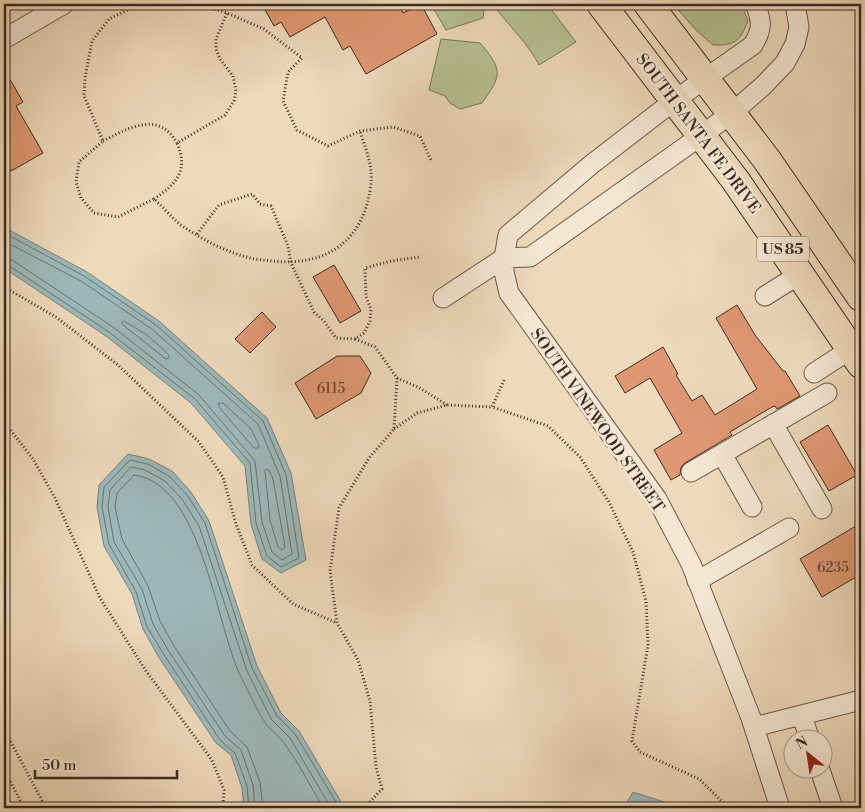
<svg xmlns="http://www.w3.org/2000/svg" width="865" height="812" font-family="'Libre Bodoni',serif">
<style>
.green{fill:#b6c092;stroke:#79765a}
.water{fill:#9cb8b9;stroke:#76807d}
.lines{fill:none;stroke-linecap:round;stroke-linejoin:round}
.shore{stroke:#6c726e;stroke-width:1}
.building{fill:#df9873;stroke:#3c2b22}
.minor-casing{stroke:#685648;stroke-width:21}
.highway-casing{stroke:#3c2b22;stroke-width:30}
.path{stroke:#3c2b22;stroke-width:3;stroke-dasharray:1 2.5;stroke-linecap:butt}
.minor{stroke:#f4e6d3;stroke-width:19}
.highway{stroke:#eed9bb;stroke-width:28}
.labels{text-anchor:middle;stroke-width:5;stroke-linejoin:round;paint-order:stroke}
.number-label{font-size:14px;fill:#654636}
.shield{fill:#f4e6d3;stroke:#736357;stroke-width:1}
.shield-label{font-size:15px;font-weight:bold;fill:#3c2b22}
.street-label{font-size:16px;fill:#3c2b22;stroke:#f4e6d3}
</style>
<rect width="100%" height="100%" fill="#eed9bb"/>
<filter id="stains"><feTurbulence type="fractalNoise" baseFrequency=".004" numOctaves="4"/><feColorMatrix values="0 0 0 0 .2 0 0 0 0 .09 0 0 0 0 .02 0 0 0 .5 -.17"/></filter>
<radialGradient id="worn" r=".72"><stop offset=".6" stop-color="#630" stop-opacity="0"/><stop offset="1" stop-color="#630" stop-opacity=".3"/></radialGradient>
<path class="green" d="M431,4H477L484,11L483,18L446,30Z
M493,4H547L576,42L539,65C527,41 507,25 493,4Z
M673,4H741L748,21C740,41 735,46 713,45L696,30Z
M441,39L480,43C503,70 502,75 482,103L460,109L450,103L445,96L429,90Z"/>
<path class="water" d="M4,230L11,231L87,272L159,321L267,418L291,473L306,560L281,573L262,559L251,524L245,466L191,403L106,336L4,268Z
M128,454L149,459L172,471L191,492L209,521L257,666L281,713L299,731L340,800L343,808H244L242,788L231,755L216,743L158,656L143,629L132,594L104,546L97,507L99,485Z
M633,792L683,808H628L626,804Z"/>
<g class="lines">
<path class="shore" d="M4,235L10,236L84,276L156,325L263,421L286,475L299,558L281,567L267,556L256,523L250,463L195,399L109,332L8,265L4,264
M4,241L81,281L152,329L258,424L280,476L292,554L282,560L272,552L262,522L255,461L199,395L113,327L12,260L4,258
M124,321L147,335L169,355V358L166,359L123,325L122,323Z
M219,403H223L251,429L259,445L258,448H254L219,407Z
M267,469L269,470L273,479L285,547L282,550L278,547L270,520L265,471Z
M249,808L247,786L235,753L220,740L163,653L147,627L136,592L109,544L102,507L104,487L130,460L148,464L169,476L187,495L205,523L252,668L277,716L295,734L336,802L338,808
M255,808L253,785L241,750L225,736L168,650L153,624L142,589L114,542L108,507L110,490L131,467L145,470L165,481L182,499L199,526L247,671L271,719L290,738L331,808
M263,808L260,782L247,747L230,731L174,646L160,621L148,586L122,539L115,507L117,493L134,475C202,483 216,627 241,677C249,692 256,710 266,724C271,731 279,736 284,743C299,763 311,787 323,808"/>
</g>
<path class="building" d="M262,4H398L403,13L421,4L437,34L366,74L350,46L343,50L325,17L290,37L281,22L274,26Z
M4,69L23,102L16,106L43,153L11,171L4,159Z
M334,265L361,311L340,323L313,277Z
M737,305L755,335L783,371H785L800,396L777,409L775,406L772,407L730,432L732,435L685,463L681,467L680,475L671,480L654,450L682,433L650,378L625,393L615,376L663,347L678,374L676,375L692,401L702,395L715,415L757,389L716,318Z
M262,312L276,327L250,353L235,339Z
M337,356H360L371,373L361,393L316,419L295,383Z
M828,425L857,475L829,491L800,442Z
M861,523V574L822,597L800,559Z"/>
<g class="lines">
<g class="minor-casing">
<path id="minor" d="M755,4C762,21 763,28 753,45L675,100L592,164L508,235L504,258V272L509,293L657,499L691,564L751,718L780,808
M4,39L64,4
M504,258L530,257L702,135L732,113L763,86L785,63L795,44L799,27L795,4
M765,296L800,274
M443,298L504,258
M814,373L851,349
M773,424L822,509
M722,454L752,507
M691,472L827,393
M697,581L789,528
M802,716L810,740
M754,727L861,700
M820,770L833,808"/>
</g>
<g class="highway-casing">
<path id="highway" d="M601,4L736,181L861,364
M648,4L767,160L861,297"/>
</g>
<path class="path" d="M140,4L109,19L92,41L85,78L84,96L103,141L79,162L76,182L81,198L94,213L118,217L154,199C163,207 171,217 181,225C201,239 226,252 250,258C257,260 265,260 272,261C328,267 365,240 371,183C373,166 365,147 360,131
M198,4L227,13L264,29L302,58L288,72L283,101L297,130L328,146L360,131L393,127L420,136L431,160
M103,141C129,128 158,110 177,143
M154,199C176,184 189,171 177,143L225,115L234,101L236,91L233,76L220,59L216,49V39L227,13
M197,234L219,205L252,194L260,204L271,206L288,246L291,263L314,312L324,321L336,338L355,339L364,333L370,321L371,309L366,297L365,268L391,261L419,257
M4,287L56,317L118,365L199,442L223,477L236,524L252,565L293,604L337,623
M355,339L375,347L397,378L394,429L369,458L339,508L330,571L337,623L358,660L370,701L376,767L382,789L364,808
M397,378L418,387L447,405
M504,380L492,407L548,426L580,457L609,502L633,552L646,601L648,645L632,741L640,752L699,779L729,808
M4,422L33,459L55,498L100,598L146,671L212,760L224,790L223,808
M394,429L417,413L447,405L492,407
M4,729L46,808
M4,769L24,808"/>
<use href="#minor" class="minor"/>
<use href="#highway" class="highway"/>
</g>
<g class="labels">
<g class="number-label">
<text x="331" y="393">6115</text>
<text x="833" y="572">6235</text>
</g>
<rect class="shield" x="757" y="236.5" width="52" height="25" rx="4"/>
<g class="shield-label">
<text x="783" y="254">US 85</text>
</g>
<g class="street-label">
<text transform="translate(699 133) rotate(53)" y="6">SOUTH SANTA FE DRIVE</text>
<text transform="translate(598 420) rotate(55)" y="6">SOUTH VINEWOOD STREET</text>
</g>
</g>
<rect width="865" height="812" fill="none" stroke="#eed9bb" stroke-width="20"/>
<rect x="5" y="5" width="855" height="802" fill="none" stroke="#3c2b22" stroke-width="2.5"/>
<rect x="10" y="10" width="845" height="792" fill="none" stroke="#3c2b22"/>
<g transform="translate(808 754) rotate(330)"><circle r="24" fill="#f4e6d3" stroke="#aa9b8c"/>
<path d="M0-4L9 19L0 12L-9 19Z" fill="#8f2418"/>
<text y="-8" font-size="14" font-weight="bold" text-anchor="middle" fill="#3c2b22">N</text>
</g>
<path d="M35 770v8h142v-8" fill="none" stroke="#3c2b22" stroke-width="2.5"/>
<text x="42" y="770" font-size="15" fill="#3c2b22" stroke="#f4e6d3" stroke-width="4" paint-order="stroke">50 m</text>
<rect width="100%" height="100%" filter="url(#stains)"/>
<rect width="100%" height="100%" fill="url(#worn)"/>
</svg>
